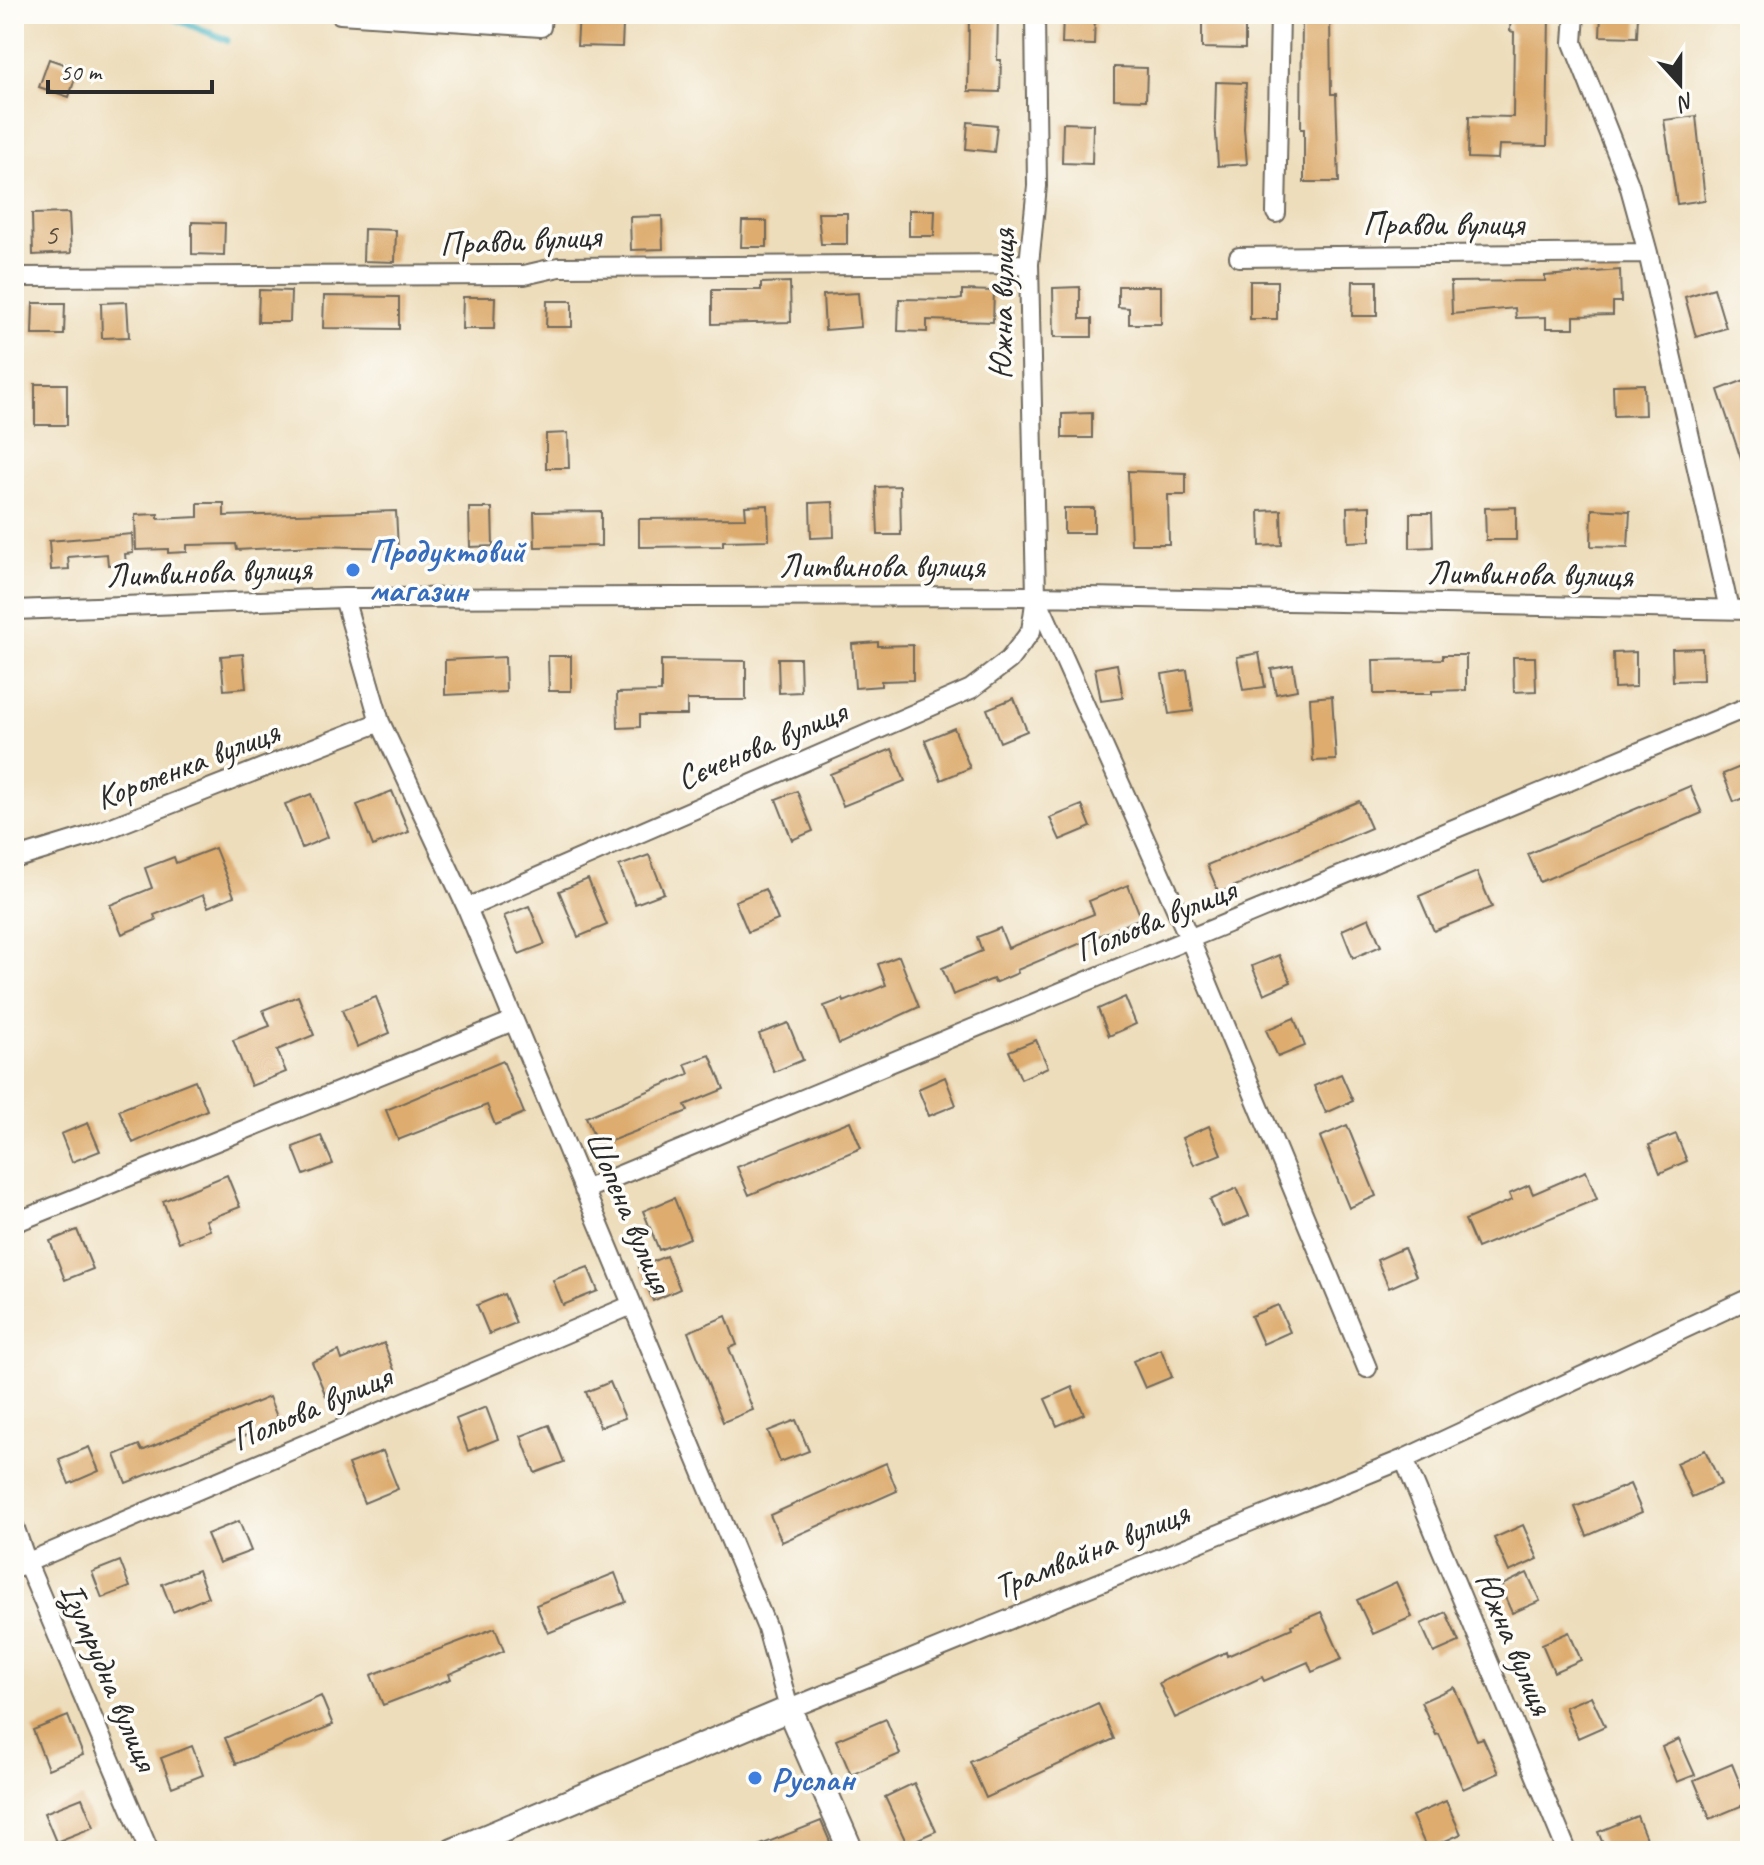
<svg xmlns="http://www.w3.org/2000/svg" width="1764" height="1865" font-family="Caveat,sans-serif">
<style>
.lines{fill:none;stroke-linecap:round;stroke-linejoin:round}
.stream{stroke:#47b5c2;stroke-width:7}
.building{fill:#ddac6e}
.minor-casing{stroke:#6f695d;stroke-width:22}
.tertiary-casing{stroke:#6f695d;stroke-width:28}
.minor{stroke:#fff;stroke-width:18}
.tertiary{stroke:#fff;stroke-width:24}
.shop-dot{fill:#3f7fe0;stroke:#fdfcf7;stroke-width:3}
.labels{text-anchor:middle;stroke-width:7;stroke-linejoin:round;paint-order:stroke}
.number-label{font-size:30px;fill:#584b3c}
.street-label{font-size:34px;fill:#2b2b2b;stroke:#fdfcf7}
.shop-label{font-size:34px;font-weight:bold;fill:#366cbe;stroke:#fdfcf7;text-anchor:start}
</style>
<rect width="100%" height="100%" fill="#fdfcf7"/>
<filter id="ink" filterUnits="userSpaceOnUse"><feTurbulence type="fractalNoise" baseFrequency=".0125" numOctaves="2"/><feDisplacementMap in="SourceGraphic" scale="16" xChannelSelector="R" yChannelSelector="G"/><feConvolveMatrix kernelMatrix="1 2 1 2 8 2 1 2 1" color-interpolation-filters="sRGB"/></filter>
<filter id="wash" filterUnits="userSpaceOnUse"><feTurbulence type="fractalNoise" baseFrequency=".006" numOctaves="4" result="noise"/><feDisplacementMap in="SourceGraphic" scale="32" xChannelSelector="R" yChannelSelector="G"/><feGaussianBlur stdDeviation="1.8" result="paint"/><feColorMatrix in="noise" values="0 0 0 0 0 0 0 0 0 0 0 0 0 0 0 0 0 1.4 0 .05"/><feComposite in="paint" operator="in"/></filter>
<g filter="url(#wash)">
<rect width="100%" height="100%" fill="#edddbb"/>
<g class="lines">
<path class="stream" d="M164,14L227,40"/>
</g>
<g id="blocks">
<path class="building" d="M579,14H617L616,25H623L622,47L577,46Z
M969,14H998L997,60H1001L1000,92L968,91Z
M1063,14H1095L1094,45L1062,44Z
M1202,14L1245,15V49L1202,48Z
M1302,14H1330L1331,94H1336L1339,182H1304V129H1301Z
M1511,14H1549L1547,146L1499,145L1498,159L1468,158L1469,116L1513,117L1514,32L1510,31Z
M1601,14H1638L1637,37L1600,36Z
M49,59L78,69L69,97L39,87Z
M1114,67L1147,68L1146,100L1114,99Z
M1216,82L1246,83L1244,128L1247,164L1218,166L1215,119Z
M1696,116L1705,200L1677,204L1664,120Z
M968,122L997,125L994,152L966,149Z
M1063,123L1093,124L1092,164L1062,163Z
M909,210H935L934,236H909Z
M69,213L71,253L33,255L32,214Z
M818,213H847V244H821Z
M662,216L663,249L631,250L630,217Z
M742,221H767V247H741Z
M192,222L225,223L224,255L192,254Z
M364,229L396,230L395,262L363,261Z
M1620,270L1621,302H1613V315L1574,316V328H1546V317L1516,318L1515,308L1452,314L1451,282L1545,281V276Z
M1250,281H1277V319H1250Z
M1353,281H1377V316H1352Z
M790,282L791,322L712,324V290H761V283Z
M1118,286H1161V324H1129V308L1118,307Z
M1080,287V319H1092V337H1054L1053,288Z
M1714,288L1726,328L1696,337L1685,297Z
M259,290L291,291L290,322H258Z
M962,290L994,291L993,322L927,320V332L898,331L899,299L956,300L962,299Z
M858,293L861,327L825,330L823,295Z
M324,296L399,297V329L323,328Z
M463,297H495L494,329H462Z
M547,301H572V327H546Z
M127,302L129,337L102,338L101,303Z
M33,303H65L64,335H32Z
M1750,378V480H1748L1718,390Z
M35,384H67V425H35Z
M1644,384L1645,415L1614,416L1613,385Z
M1092,413V438H1062V414Z
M568,433L569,468H546V434Z
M1128,471L1186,473V495H1168L1169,544H1131Z
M900,486L901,535H878L876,487Z
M833,502L834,537L811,538L810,503Z
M198,503H224V516L396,511L398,548L314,546L237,550L236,544L187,545V552L168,553V549L136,550L135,515L158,514V519L198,517Z
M768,505L769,540L723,541V546L639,547V519L746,518L745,506Z
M1370,506V541L1348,542L1347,507Z
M1516,507V540H1486L1485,508Z
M469,508H492L493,546L470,547Z
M1064,508H1094V533H1064Z
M1592,509L1630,511L1628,547L1591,546Z
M1281,510L1282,545L1260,546L1259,511Z
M601,511V546L535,547L534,512Z
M1410,513H1432L1433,547L1410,548Z
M132,534L133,553L125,554L126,564L108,565L107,554L68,557L69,569L51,570L49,541Z
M878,642V646L913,645V680L881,681V686L855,688L852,644Z
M1702,648L1703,680L1673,681L1672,649Z
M1636,652V687L1614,688L1613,653Z
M1259,653L1265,687L1243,690L1237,657Z
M243,654L246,688L224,690L221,656Z
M1443,655H1466V690L1432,691V694H1374L1373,660L1443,659Z
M548,656H571V691H549Z
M505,657L506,692L445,695V660Z
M1513,657H1535L1536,691L1514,692Z
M778,658H800L801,692L779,693Z
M661,660L746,661V700H687V715H640V727L618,728L617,693L661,692Z
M1117,664L1123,698L1101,701L1095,668Z
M1293,665L1297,690L1276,694L1271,669Z
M1187,670L1193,711L1169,714L1162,674Z
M1332,696L1336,760L1313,761L1310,698Z
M1014,698L1027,731L1000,742L987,709Z
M954,728L970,768L941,780L925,740Z
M892,749L905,781L843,806L830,774Z
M1750,763V795L1734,802L1723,774Z
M1690,786L1702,813L1540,882L1528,854Z
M392,791L409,832L373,846L357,805Z
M797,791L813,831L792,840L776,799Z
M311,794L328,837L302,848L285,804Z
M1359,801L1371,828L1219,893L1207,865Z
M1082,805L1091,827L1060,840L1050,818Z
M215,848L234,896L208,907L203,895L154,915L156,920L122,934L110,905L152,888L145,868L174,857L176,863Z
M649,855L664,893L635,904L619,866Z
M1477,872L1492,907L1434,931L1419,896Z
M588,879L607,925L578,937L559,891Z
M1128,885L1141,918L1017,970L1018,973L995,983L993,979L953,995L942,968L982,951L977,937L1000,928L1008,948L1094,914L1089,901Z
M765,889L778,920L748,932L735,901Z
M529,906L545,944L519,954L504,916Z
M1369,918L1381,946L1353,958L1342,930Z
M1279,955L1291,982L1264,994L1252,966Z
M899,956L919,1007L839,1044L824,1006L843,999L844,1002L886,985L878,964Z
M298,996L314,1035L277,1050L286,1072L251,1086L233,1040L270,1026L263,1010Z
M376,997L390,1033L357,1047L342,1010Z
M1125,997L1136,1024L1109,1036L1098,1009Z
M1294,1018L1305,1046L1278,1057L1266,1030Z
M788,1023L803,1060L774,1072L759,1034Z
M1036,1040L1048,1067L1021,1079L1009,1051Z
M710,1055L724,1089L685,1105L688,1111L598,1146L586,1117L689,1074L685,1064Z
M503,1061L524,1113L495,1125L487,1105L398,1140L386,1110Z
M1341,1074L1353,1101L1326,1113L1314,1086Z
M945,1077L956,1105L929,1116L918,1089Z
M195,1080L207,1110L133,1143L119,1110Z
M850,1121L861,1148L749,1195L737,1167Z
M88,1123L100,1151L72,1162L61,1134Z
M1347,1125L1376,1196L1349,1208L1320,1137Z
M1209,1126L1221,1154L1194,1165L1182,1138Z
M1676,1134L1687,1161L1660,1173L1649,1145Z
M321,1136L333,1164L304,1175L293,1147Z
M1586,1171L1597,1199L1477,1248L1465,1220L1512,1200L1509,1194L1529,1185L1533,1194Z
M227,1175L240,1207L206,1220L210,1230L179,1242L163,1201Z
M1237,1188L1249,1216L1222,1227L1210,1200Z
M674,1198L690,1238L659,1250L643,1211Z
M77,1230L93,1269L65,1280L50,1241Z
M1404,1248L1416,1276L1389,1288L1377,1260Z
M666,1256L680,1289L653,1301L639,1267Z
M588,1267L598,1291L563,1305L553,1280Z
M504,1294L516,1323L489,1334L477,1305Z
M1278,1305L1290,1332L1263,1344L1251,1316Z
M726,1316L737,1345L729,1348L753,1410L723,1422L688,1332Z
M384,1343L396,1375L328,1401L312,1362L339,1351L342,1360Z
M1161,1349L1172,1377L1145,1388L1133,1361Z
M610,1382L625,1418L600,1427L586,1392Z
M1072,1387L1084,1414L1057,1426L1045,1399Z
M269,1397L279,1422L126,1483L115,1455L139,1445L142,1451Z
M486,1407L498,1439L468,1451L456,1419Z
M796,1420L809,1451L780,1462L768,1431Z
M549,1425L564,1462L535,1473L521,1436Z
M89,1447L99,1471L69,1484L59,1459Z
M1705,1450L1721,1484L1692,1497L1676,1463Z
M383,1451L398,1489L364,1503L348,1464Z
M886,1463L897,1491L782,1542L770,1515Z
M1630,1484L1642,1512L1587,1536L1575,1507Z
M239,1521L251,1551L219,1563L207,1534Z
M1523,1525L1538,1559L1509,1572L1494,1538Z
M120,1561L130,1587L102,1598L92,1572Z
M198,1570L208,1597L173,1612L162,1584Z
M615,1573L626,1602L548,1633L536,1605Z
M1527,1573L1540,1601L1512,1613L1500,1586Z
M1396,1582L1412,1617L1373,1634L1357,1600Z
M1321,1612L1342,1659L1312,1672L1308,1662L1264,1681L1262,1677L1175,1718L1159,1683L1226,1652L1227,1656L1292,1628L1291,1625Z
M1446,1612L1459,1642L1434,1653L1421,1624Z
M495,1628L504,1651L449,1674L451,1679L383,1705L371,1675Z
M1569,1632L1581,1660L1554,1672L1542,1644Z
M1454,1687L1477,1740L1483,1738L1499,1773L1463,1789L1439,1734L1436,1735L1421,1702Z
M321,1696L333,1725L236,1764L225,1738Z
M1591,1696L1605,1726L1578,1738L1565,1707Z
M1098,1703L1114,1739L986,1798L970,1762Z
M68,1716L83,1755L48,1769L33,1730Z
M886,1719L900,1754L851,1775L836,1740Z
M1679,1739L1695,1775L1677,1782L1662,1747Z
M192,1746L203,1775L172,1787L161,1758Z
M1732,1764L1748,1803L1710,1819L1694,1780Z
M914,1783L936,1831L907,1844L885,1797Z
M82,1798L94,1827L56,1842L44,1813Z
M1446,1801L1461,1834L1427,1849L1412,1816Z
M1637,1816L1651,1851H1606L1598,1832Z
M821,1821L834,1851H748V1850Z"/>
</g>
</g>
<g filter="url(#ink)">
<use href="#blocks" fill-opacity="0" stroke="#6f695d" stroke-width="2"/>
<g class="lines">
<g class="minor-casing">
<path id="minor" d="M340,14L541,27L542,14
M1575,14L1573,43L1629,184L1648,253L1729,609
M1276,213L1280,14
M1239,257L1648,253
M14,277L524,275L559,267L1029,264
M1036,596L1190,940L1367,1368
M344,598L380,722L467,908L767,1628L789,1709L1404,1459L1750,1298
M14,610L344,598L1036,596L1750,610
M14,859L89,836L380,722
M467,908L971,689L1009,660L1031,631L1036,596L1029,264L1037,186L1035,14
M584,1190L1750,706
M14,1223L513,1021
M1404,1459L1567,1851
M14,1526L27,1563L149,1851
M14,1568L632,1305"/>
</g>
<g class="tertiary-casing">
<path id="tertiary" d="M453,1851L789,1709L851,1851"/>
</g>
<use href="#minor" class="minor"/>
<use href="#tertiary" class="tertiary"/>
</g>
</g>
<g class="shop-dot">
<circle cx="353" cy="570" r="8"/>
<circle cx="755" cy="1778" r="8"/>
</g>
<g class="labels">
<g class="number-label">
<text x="51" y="244">5</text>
</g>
<g class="street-label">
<text x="1443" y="235">Правди вулиця</text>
<text transform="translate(520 239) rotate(-3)" y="12">Правди вулиця</text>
<text transform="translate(1001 304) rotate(-89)" y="12">Южна вулиця</text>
<text x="882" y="577">Литвинова вулиця</text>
<text transform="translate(209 571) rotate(-2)" y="12">Литвинова вулиця</text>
<text transform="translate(1530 573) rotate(1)" y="12">Литвинова вулиця</text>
<text transform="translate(761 744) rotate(-23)" y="12">Сєченова вулиця</text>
<text transform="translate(187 764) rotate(-21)" y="12">Короленка вулиця</text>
<text transform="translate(1155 919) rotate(-22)" y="12">Польова вулиця</text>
<text transform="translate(630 1211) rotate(67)" y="12">Шопена вулиця</text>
<text transform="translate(311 1407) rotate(-23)" y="12">Польова вулиця</text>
<text transform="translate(1091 1549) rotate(-22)" y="12">Трамвайна вулиця</text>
<text transform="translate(1515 1643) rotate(67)" y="12">Южна вулиця</text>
<text transform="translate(110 1676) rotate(67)" y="12">Ізумрудна вулиця</text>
</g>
<g class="shop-label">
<text x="369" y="562">Продуктовий<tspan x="369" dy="39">магазин</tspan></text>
<text x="771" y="1790">Руслан</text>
</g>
</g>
<rect width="1764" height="1865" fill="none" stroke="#fdfcf7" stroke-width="48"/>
<g transform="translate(1680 84) rotate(159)" stroke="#fdfcf7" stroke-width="6" paint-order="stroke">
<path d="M0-6L14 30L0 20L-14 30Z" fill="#2b2b2b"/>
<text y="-12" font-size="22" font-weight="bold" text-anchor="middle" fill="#2b2b2b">N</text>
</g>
<path d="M48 80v12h164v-12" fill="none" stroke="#2b2b2b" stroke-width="4"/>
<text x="60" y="80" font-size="24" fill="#2b2b2b" stroke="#fdfcf7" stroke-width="6" paint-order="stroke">50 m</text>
</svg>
